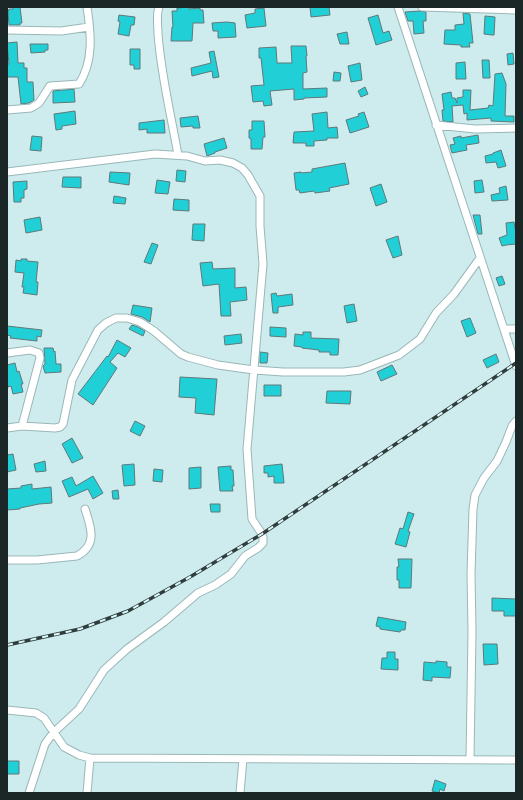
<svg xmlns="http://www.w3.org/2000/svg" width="523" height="800" font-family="Roboto,sans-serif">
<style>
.building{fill:#21d0d7;stroke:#5e797a}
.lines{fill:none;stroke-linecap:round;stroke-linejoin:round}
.street-casing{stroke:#9ab7b8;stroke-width:9}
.street{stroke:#fff;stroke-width:7}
.rail-casing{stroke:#303d3d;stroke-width:3.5}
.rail{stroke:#dbf9fa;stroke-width:2;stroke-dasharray:6;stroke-linecap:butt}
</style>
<rect width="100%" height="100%" fill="#ceeced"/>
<path class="building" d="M13,7H20L22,23H20V25H9L8,12L9,9H13Z
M189,7V9L200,8V10H203L204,23H193L192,41H171L172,27H173L172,11H177V8Z
M310,7H329L330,15L311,17Z
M264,8L266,26L247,28L245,15L255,13V9Z
M420,11L426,12V21H423L424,33L414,34L413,21H408L405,12Z
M463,13L470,14L473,43H469L470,47H461V45L444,44L445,30H455V25L464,24Z
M119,15L135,17L134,25H131L129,36L118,34L120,22L118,21Z
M378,15L383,33L389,31L392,40L376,45L368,18Z
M485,16L495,17L494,35H492L484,34Z
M227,22L235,23L236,37L218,38V31H213L212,23Z
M347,32L349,44H340L337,34Z
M17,42L18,63H24V68H27V82H33L34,100L29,103L21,104L18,77H7V64H9L7,43Z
M30,44H48V50H45V52L31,53Z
M291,46H306L307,56H306L307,72L303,73V89L327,88V97L304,98V99L294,100V89L270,91L272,105L264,106L263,101L253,102L251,86L264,85L261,58H259V48L276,47L277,63H292Z
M130,49H140V69H134V65H130Z
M214,51L219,77L213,78L212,71L192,76L191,68L211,63L209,52Z
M513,53L514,64L508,65L507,54Z
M482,60H489L490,78H483Z
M465,62L466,79H456V63Z
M360,63L362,80L351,82L348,66Z
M334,72L341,73L340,81H333Z
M502,73L506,84L505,116H514V122L491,121V118L467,120V113L464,114L463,105L452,106L453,122L443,121L442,110H444L442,94L451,92L452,98H455L457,103V98L463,97V90H471L470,110L488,108L489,105L493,106L495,74Z
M365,87L368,94L361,97L358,91Z
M74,89L75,102L53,103V91Z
M75,111L76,124L62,126V129L56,130L54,114Z
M327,112L328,128L337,127L338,138H327V140L314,141V146H306V143H293L294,132L314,131L312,114Z
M364,112L369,127L350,133L346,120L359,116L358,114Z
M198,116L200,128H193V126L181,127L180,118Z
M164,120L165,133H147V129L139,130V123Z
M252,121H264L265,137H263L262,149H251V139L249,138V130H252Z
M478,135L479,143L466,145L467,150L452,153L450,145L455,144L453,138L461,136V138Z
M32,136L42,137L41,151L30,150Z
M224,138L227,148L215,152V153L207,156L204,144Z
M501,150L506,166L498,168L496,162L486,163L485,156L493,154V153Z
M345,163L349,184L329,188L330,191L315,193L314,191L300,193L299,190H296L294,173L301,172V173L312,172V169Z
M177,170L186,171L185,182L176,181Z
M110,172L130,173L129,185L109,182Z
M63,177H81V188L62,187Z
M157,180L170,182L168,194L155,193Z
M482,180L484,192L475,193L474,181Z
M27,181V189L24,190V198H21V202H14L13,182Z
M381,184L387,202L376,206L370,188Z
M506,186L508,200L492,201L491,195L500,193L499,188Z
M114,196L126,198L125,204L113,203Z
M174,199L189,200V211L173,210Z
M473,215H480L482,234H478Z
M40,217L42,230L26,233L24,220Z
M514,222L516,233V244L506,245L502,246L499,238L507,235L506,223Z
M193,224H205L204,241L192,240Z
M398,236L402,255L393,258L386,240Z
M152,243L158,245L151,264L144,262Z
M21,259H27V261L38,262L36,282H38L37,295L23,293L24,287H22L24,273L15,272L16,260L21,261Z
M212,262L213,269L235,268V288L246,287L247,300L230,302L231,316H221L219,284L203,286L200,263Z
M502,276L505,284L499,286L496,278Z
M276,293L277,296L292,294L293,305L278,307V313H273L271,294Z
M354,304L357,321L347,323L344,306Z
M133,305L152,308L150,322L142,317L131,314Z
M470,318L476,333L467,337L461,321Z
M132,325L138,327L145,331L143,336L129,329Z
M7,326L42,330L41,337L37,336V341L10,338L11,336L7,335Z
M270,327L286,328V337L270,336Z
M303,332H311V338L339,339L338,355H330V352H319V350L302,348V347L294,346L295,334L303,335Z
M241,334L242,343L225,345L224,336Z
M117,340L131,348L125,357L118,353L110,362L117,368L93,405L78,394L107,356L108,357Z
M44,348H53L54,352L55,351L56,364H61V372L45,373L43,366L45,364Z
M260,352L268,353L267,363H260Z
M496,354L499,362L487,368L483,360Z
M15,363L17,372L19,371L23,384H21L23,392L13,394L11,386L8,387L7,382V365Z
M392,365L397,374L381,381L377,372Z
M180,377L217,379L214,415L195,413L196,398L179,397Z
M264,385H281V396H264Z
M327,391H351L350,404L326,403Z
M135,421L145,426L140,436L130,431Z
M72,438L83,458L72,463L62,444Z
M13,454L16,470L7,472V455Z
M45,461L46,471L36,472L34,464Z
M134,464L135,485L124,486L122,465Z
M282,464L284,483H274V476L268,477V473H264V466Z
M231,466V470H233L234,486H232L233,491H220L218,467Z
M201,467V488L189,489V468Z
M154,469L163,470L162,482L153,481Z
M93,476L103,493L93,499L88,489L69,497L62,481L72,477L76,486Z
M32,484V489L51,487L52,503L39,504L20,508V509L7,510V489L21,488V486Z
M118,490L119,499H113L112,491Z
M210,504H220V512H211Z
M408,512L414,514L408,531L410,532L406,547L395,544L400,528L403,529Z
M398,559H412L411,588H399V580H397V567H399Z
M492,598L516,599V616H504V611H492Z
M378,617L406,622L405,630H401L400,632L380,629V627L376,626Z
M483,644H497L498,664L484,665Z
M387,652H395V659H398V670L381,669L382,658H387Z
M436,661L447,662V667H451L450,678L432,677V681L423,680L424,662L436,663Z
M7,761H19V774H7Z
M435,780L446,784L444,791L440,789L439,793L432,791Z"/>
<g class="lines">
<g class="street-casing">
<path id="street" d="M159,7C156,15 158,25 158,34C161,75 171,115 178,155
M398,7L516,366
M422,7L516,10
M7,30L61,31L89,27
M7,110L31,108L39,103L50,86L79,84C94,61 91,33 87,7
M436,125L475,129L516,128
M7,172L155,154L187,156L205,161L220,160L233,163L242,168L248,175L260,196V226L263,264L247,449L252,519L262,534L263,538V543L258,548L245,556L231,574L215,585L198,593L164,622L127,649L104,670L79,709L53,733L45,744L29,793
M504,329H516
M7,353L30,350L39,353L40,358L22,426L7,428
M22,426L55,428L60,427L63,424L72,380L98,330L106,323L116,318H127L140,322L154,331L181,354L188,357L218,365L254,370L283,372H344L360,370L399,355L420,339L436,313L454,294L480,258
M7,560H37L77,556C98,545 91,527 85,509
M7,710L36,713L44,718L64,747L79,755L90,758C232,759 374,759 516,760
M470,760L472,631L471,574L473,509L475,495L484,478L497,461L506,442L512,426L516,421
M87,793L90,758
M240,793L243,759"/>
</g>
<use href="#street" class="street"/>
<g class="rail-casing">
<path id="rail" d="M7,645L80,629L128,611L190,577L262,534L516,363"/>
</g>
<use href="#rail" class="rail"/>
</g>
<rect width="523" height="800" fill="none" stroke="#1b2626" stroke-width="16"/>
</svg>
